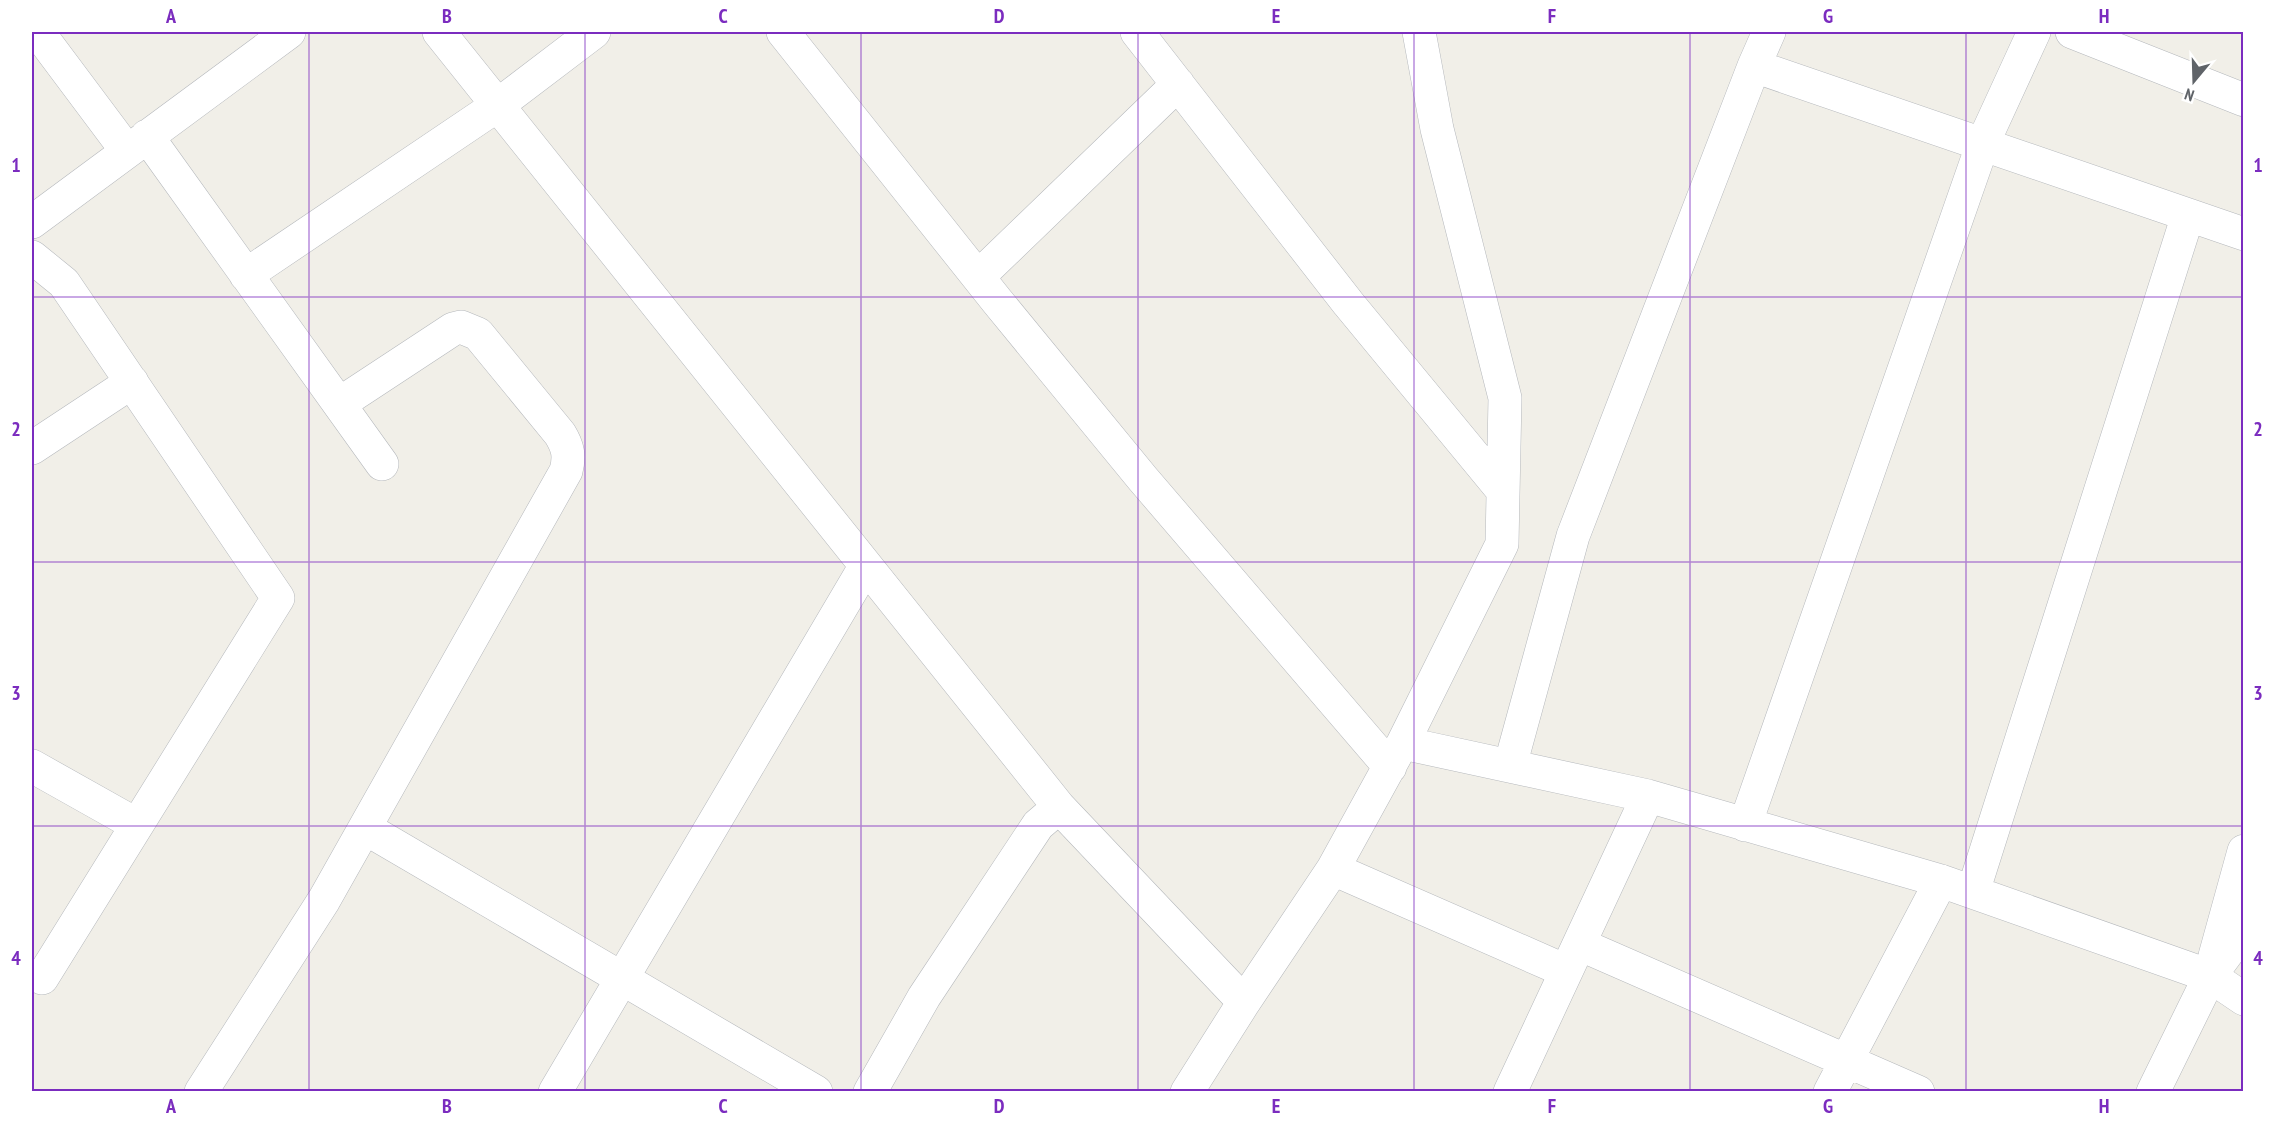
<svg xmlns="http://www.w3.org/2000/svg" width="2275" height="1123" font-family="'PT Sans Narrow',sans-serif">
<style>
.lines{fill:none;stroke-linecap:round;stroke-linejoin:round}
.minor-casing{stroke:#b5b8bc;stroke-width:34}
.minor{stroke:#fff;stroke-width:33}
.grid{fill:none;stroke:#7b2cbf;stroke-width:1.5;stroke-opacity:0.55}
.neatline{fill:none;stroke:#7b2cbf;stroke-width:2}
.grid-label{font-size:20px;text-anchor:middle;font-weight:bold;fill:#7b2cbf}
</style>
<rect width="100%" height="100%" fill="#f1efe8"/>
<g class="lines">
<g class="minor-casing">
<path id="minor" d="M38,32L127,151
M439,32L1059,807L1244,1002
M783,32L997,301L1143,479L1390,767
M1137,32L1348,303L1503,491
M1419,32L1437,129L1505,398L1502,544L1403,743L1648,796L1941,881L2210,976L2244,999
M2072,32L2244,100
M1754,66L1769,32
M147,136L382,464
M32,222L289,32
M32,257L64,283L278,598L42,978
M246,275L498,105L594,32
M978,277L1178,84
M32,448L132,382
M32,766L137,825
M1510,766L1573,536L1754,66L2244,234
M1745,825L1983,143L2034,32
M365,828L816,1092
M1333,869L1566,971
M1973,892L2188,215
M1579,944L1918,1092
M2215,956L2244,851
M201,1092L324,900L566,471C570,456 568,447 560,434L478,334L461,327L453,329L339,404
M555,1092L865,567
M870,1092L924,997L1038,825L1059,807
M1187,1092L1244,1002L1333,869L1399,749
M1510,1092L1648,796
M1830,1092L1941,881
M2153,1092L2210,976L2244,930"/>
</g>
<use href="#minor" class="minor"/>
</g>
<path class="grid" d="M309,32V1092M585,32V1092M861,32V1092M1138,32V1092M1414,32V1092M1690,32V1092M1966,32V1092M32,297H2244M32,562H2244M32,826H2244"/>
<rect width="2275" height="1123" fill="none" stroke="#ffffff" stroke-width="66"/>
<g transform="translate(2194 81) rotate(199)" stroke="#ffffff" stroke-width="4.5" paint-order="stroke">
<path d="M0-4.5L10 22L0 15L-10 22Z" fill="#5f6368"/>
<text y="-9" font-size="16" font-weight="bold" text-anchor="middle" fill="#5f6368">N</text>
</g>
<rect x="33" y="33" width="2209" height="1057" class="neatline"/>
<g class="grid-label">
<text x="171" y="23">A</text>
<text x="447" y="23">B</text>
<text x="723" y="23">C</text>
<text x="999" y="23">D</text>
<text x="1276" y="23">E</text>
<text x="1552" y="23">F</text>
<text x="1828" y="23">G</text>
<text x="2104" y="23">H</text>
<text x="16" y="172">1</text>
<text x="2258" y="172">1</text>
<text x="16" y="436">2</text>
<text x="2258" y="436">2</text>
<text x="16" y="700">3</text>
<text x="2258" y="700">3</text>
<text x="16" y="965">4</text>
<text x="2258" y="965">4</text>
<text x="171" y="1113">A</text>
<text x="447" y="1113">B</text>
<text x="723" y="1113">C</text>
<text x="999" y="1113">D</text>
<text x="1276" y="1113">E</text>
<text x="1552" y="1113">F</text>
<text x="1828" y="1113">G</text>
<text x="2104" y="1113">H</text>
</g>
</svg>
